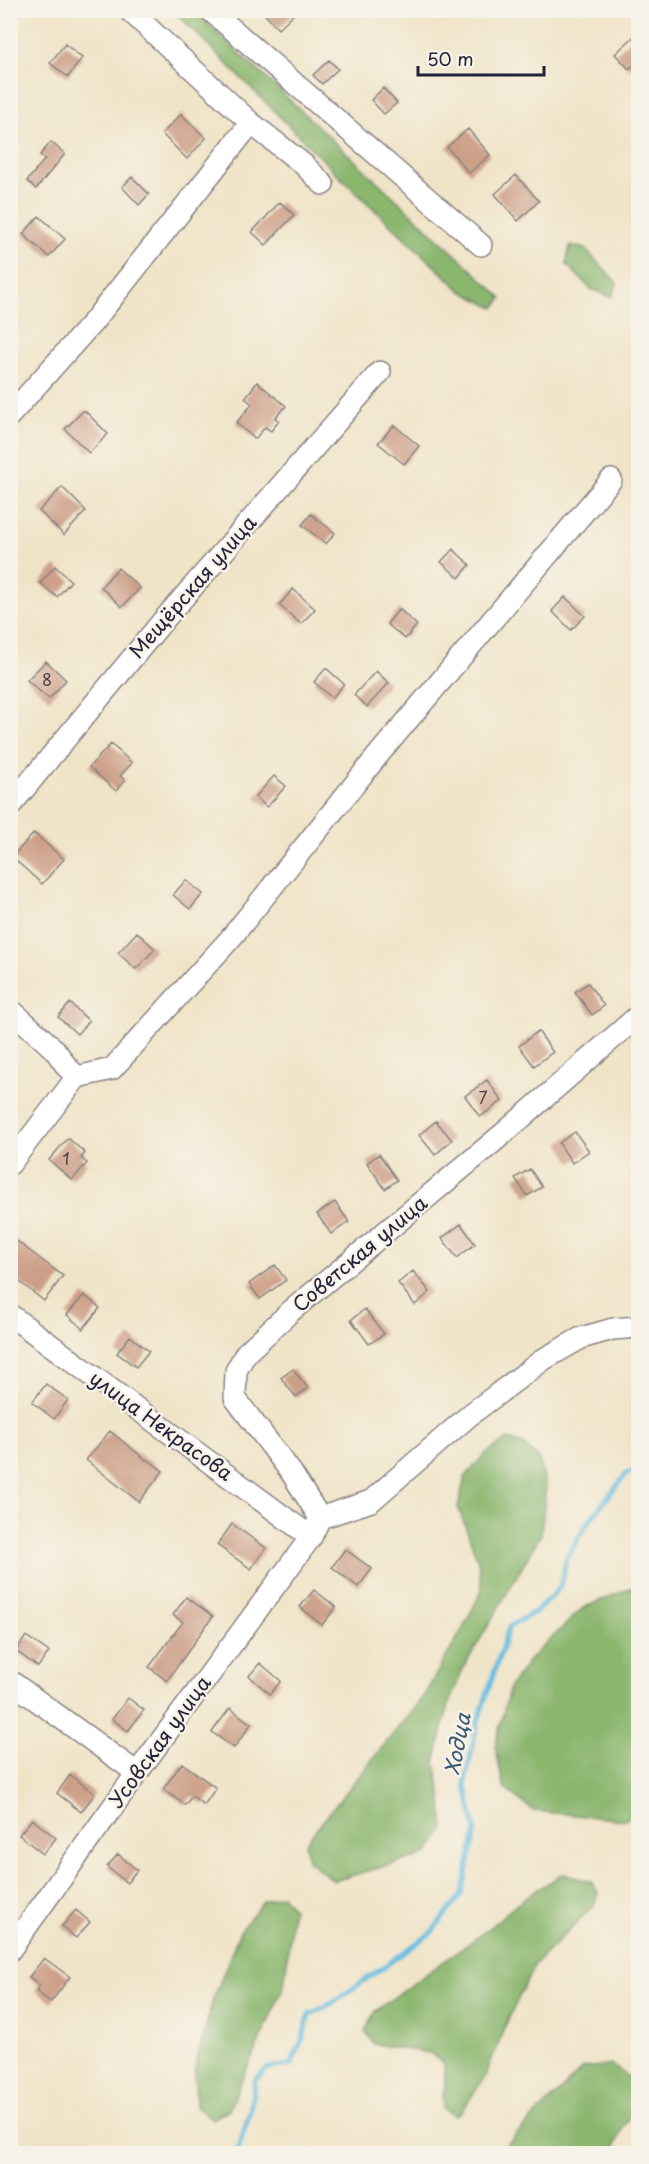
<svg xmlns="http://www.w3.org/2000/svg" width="649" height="2164" font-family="'Playpen Sans',sans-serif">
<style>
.forest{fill:#8ab66e;stroke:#566c54;stroke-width:1.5}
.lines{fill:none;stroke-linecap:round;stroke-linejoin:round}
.stream{stroke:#60bade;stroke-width:5}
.building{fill:#cc9f87}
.minor-casing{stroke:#898382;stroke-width:24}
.minor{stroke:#fff;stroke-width:21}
.labels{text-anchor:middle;stroke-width:5;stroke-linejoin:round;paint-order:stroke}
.number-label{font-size:16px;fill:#4c414e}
.street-label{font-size:20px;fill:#22223b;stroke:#f7f3e8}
.water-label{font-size:21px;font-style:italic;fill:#385774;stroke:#f7f3e8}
</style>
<rect width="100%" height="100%" fill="#f7f3e8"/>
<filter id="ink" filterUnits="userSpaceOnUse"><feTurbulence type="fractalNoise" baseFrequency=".0167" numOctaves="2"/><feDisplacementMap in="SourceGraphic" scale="12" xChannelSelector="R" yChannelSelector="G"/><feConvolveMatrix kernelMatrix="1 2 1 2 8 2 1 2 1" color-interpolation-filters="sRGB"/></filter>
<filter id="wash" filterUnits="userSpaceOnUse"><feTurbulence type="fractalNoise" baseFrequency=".008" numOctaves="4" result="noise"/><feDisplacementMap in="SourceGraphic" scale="24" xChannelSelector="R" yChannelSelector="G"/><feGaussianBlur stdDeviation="1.35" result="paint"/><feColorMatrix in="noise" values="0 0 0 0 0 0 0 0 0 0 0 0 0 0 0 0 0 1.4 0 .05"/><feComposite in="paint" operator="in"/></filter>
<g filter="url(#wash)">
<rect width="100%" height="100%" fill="#f0e4c8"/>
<path class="forest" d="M174,11H194L502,298L494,308L461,291L343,180Z
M570,246L584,248L617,283L612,297L591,289L566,264Z
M508,1439L523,1444L539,1459L546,1487L541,1534L463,1669L449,1703L435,1763L442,1797L444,1830L427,1854L334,1881L308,1860L305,1843L423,1697L462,1630L482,1590L478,1561L458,1507L465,1477L485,1454Z
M638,1585V1808L626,1820L534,1811L504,1788L495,1746L510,1686L531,1658L583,1608Z
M563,1874L592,1882L598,1893L594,1905L535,1964L505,2026L485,2077L461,2112L454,2116L442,2108L445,2081L444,2064L430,2053L374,2044L365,2031L375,2011L479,1936L528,1895Z
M282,1895L293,1909L284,1986L229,2109L213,2119L196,2107L195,2068L213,2000L240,1931L263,1901Z
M612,2065L631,2079L632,2110L612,2153H498L583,2068Z"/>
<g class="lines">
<path class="stream" d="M237,2154L250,2111L255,2080L268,2068L291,2065L303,2038L309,2015L334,2002L431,1933L462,1894L476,1831L465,1782L478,1721L509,1627L538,1610L560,1587L567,1557L589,1521L626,1474L638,1469"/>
</g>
<g id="blocks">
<path class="building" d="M261,10H298L278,29Z
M639,32V61L629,69L615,54Z
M65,44L82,58L68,77L50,63Z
M329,60L338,69L322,84L313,75Z
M383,88L397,103L384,114L371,100Z
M181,114L206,138L187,159L162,134Z
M468,129L490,155L469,173L447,147Z
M51,142L65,154L36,189L27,181L45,159L40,155Z
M516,175L539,201L518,221L495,194Z
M132,177L149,194L139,205L122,187Z
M280,202L294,215L266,245L252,232Z
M39,216L65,239L49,257L23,234Z
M257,382L286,406L275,418L279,421L271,431L265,427L255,439L236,423L252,404L245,398Z
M84,410L108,434L89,453L65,429Z
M394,425L419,446L404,464L378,443Z
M62,487L86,511L64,535L39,511Z
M311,514L335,533L326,544L302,525Z
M453,549L470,565L459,578L441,562Z
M55,566L71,581L57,597L40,583Z
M118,568L140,588L122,607L101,587Z
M293,589L315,609L301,624L279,605Z
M565,597L585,616L571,630L552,611Z
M399,609L417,625L405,639L387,624Z
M46,661L66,680L49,699L27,680Z
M326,668L344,684L332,698L314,682Z
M376,671L389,683L367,707L354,695Z
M111,744L132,763L120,776L125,780L116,791L89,767Z
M274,776L286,786L267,807L255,797Z
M34,833L64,859L42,884L12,857Z
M186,880L203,894L190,909L173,895Z
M137,932L155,949L136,969L118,953Z
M588,983L604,1006L592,1015L575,992Z
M70,1003L89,1021L77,1034L58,1017Z
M538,1031L553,1052L534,1066L519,1046Z
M487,1080L502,1101L480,1117L465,1096Z
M436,1121L452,1140L435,1155L419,1135Z
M575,1132L589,1151L572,1163L559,1143Z
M68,1138L85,1153L81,1158L87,1163L72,1180L49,1160Z
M379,1154L397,1180L385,1189L367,1163Z
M530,1169L542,1187L527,1196L515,1178Z
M335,1202L349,1222L331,1234L317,1214Z
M461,1224L475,1244L457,1258L442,1238Z
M10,1236L63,1276L44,1301L10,1274Z
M275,1265L286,1280L260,1299L249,1284Z
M413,1271L430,1292L415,1305L398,1283Z
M84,1295L100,1308L83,1329L67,1315Z
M365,1309L384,1334L369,1344L351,1320Z
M130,1336L149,1351L136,1367L117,1353Z
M293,1369L308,1388L296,1397L281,1378Z
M46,1384L68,1400L54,1419L32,1402Z
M110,1431L146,1460L147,1459L163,1471L139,1502L86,1460Z
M232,1524L266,1548L251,1569L217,1545Z
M345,1549L372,1569L358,1587L332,1567Z
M314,1590L336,1607L322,1625L300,1607Z
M186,1597L213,1616L167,1681L149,1667L183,1622L173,1615Z
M26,1636L49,1652L38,1667L16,1651Z
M260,1663L281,1681L270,1694L249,1676Z
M128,1698L144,1710L128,1731L112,1719Z
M230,1708L251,1724L234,1748L212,1732Z
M182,1763L216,1788L204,1805L192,1796L185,1805L163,1789Z
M70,1775L95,1794L81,1812L57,1793Z
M32,1819L56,1838L43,1854L19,1835Z
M118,1854L137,1870L127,1883L107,1867Z
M76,1910L90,1922L76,1938L62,1926Z
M44,1958L70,1977L51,2002L36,1991L40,1985L29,1977Z"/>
</g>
</g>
<g filter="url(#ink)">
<use href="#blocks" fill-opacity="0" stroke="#898382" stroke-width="1.5"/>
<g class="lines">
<g class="minor-casing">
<path id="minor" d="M129,10L251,123L304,165L323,184
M210,10L481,245
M10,415L93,322L251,123
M10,806L162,622L380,372
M10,1009L55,1050L67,1067L77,1077
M10,1164L77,1077L112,1069L230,939L379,754L611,480
M10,1315L311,1537
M320,1518L371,1501L471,1414L544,1359L581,1338L613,1329L638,1327
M10,1681L137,1773
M10,1950L137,1773L311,1537L320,1518L291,1472L235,1398L236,1371L246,1353L291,1311L504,1133L638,1016"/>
</g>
<use href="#minor" class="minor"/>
</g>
</g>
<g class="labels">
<g class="number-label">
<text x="47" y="686">8</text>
<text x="483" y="1104">7</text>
<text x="66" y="1165">1</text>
</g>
<g class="street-label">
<text transform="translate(193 587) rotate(-49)" y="7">Мещёрская улица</text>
<text transform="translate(360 1254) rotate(-40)" y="7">Советская улица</text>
<text transform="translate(161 1426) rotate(36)" y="7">улица Некрасова</text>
<text transform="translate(160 1742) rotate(-54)" y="7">Усовская улица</text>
</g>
<g class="water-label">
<text transform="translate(458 1744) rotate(-79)" y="7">Ходца</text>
</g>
</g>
<rect width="649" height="2164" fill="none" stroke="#f7f3e8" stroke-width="36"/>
<path d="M418 66v9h126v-9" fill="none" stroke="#22223b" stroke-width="3"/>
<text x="427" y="66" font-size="18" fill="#22223b" stroke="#f7f3e8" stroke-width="4.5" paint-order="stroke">50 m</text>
</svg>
